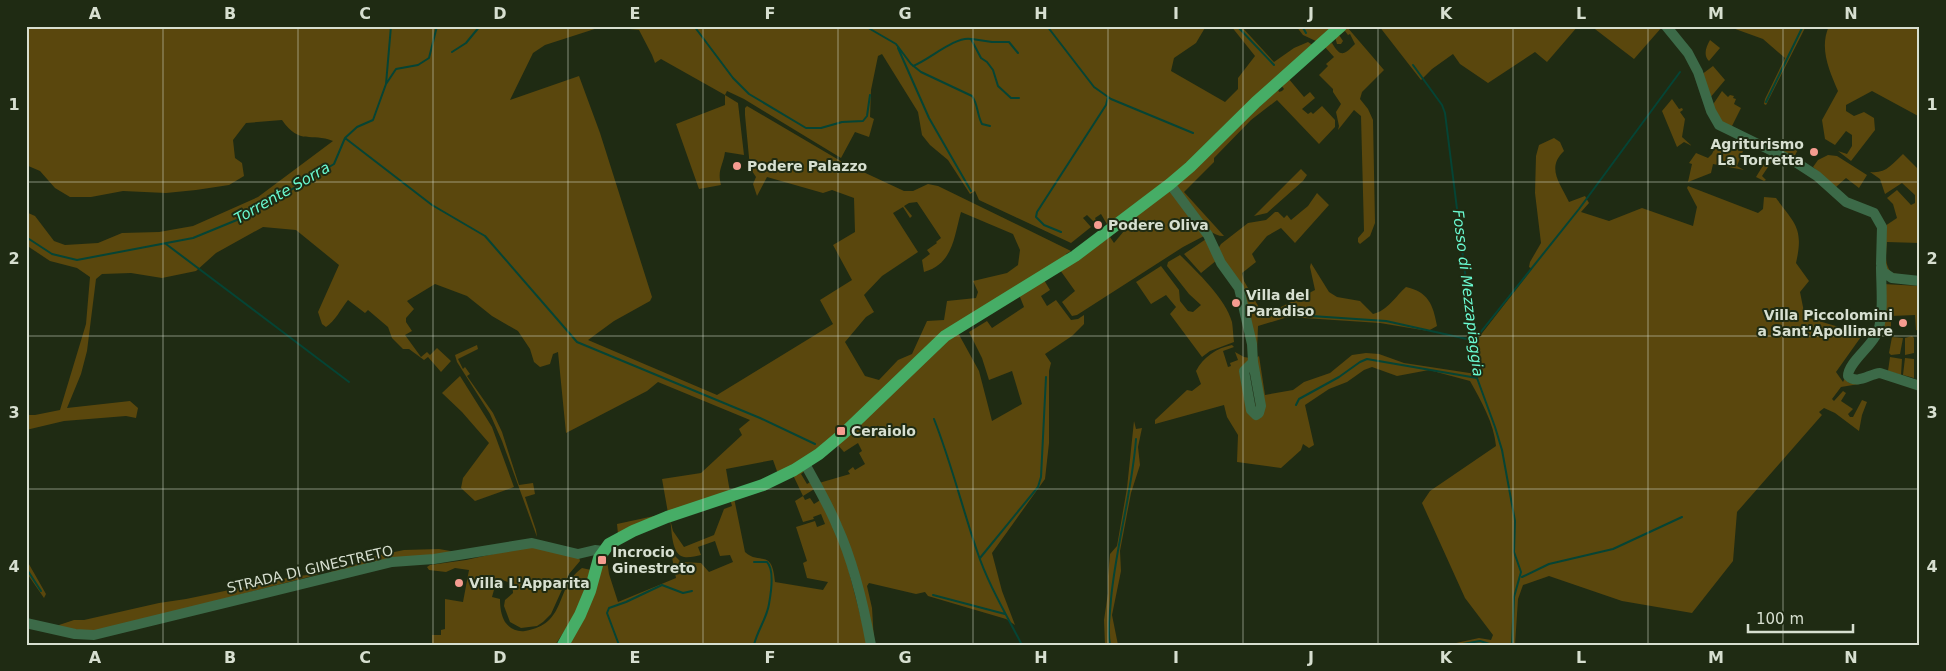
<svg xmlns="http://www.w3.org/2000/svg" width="1946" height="671" font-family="'DejaVu Sans',sans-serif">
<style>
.green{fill:#5a470d;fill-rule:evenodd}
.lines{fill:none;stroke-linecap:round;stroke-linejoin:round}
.stream{stroke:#054435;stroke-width:2}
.minor{stroke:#3c6a48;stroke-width:10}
.major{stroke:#46ad66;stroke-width:12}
.grid{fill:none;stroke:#d7dfd0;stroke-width:1;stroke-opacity:0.55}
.poi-dot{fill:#f59c90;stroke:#1f2b13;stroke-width:2}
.labels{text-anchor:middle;stroke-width:4;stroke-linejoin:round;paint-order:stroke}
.poi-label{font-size:14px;font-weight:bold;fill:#d7dfd0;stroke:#1f2b13;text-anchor:start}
.street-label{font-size:14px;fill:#d7dfd0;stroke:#1f2b13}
.water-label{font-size:15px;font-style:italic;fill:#6af9d0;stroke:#1f2b13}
.neatline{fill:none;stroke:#d7dfd0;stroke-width:2}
.grid-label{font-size:16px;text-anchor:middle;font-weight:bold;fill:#d7dfd0}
</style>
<rect width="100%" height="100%" fill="#1f2b13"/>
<path class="green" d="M26,26H604L545,45L533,53L510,100L579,76L600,133L652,297L650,301L614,321L588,340L717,395L833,324L820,300L852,280L833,245L855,232L854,198L832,190L823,193L767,177L757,196L753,184L756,177L750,168L745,115V108L747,106L844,163L904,191H913L928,184L938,186L1071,251L1066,254L1067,257L982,307L821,449L778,474L773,460L726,469L730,492L618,534L617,524L668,513L662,479L701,473L742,435L739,429L750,420L658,382L647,391L566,433L558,352L553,354L550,364L540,367L534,362L530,349L518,331L492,316L467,296L435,284L407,301L414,309L406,318V322L412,331L405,335L421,357L427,352L430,355L437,348L451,361L441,372L428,357L424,360L409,349H403L392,338L388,327L368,310L365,313L348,300C340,310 336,320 326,327L322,324L318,312L339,265L296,230L263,227L216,253L196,271L162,278L131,273L102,274L96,279L87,351L81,374L67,408L130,401L138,408L136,418L126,416L64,421L26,430V401L28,415H35L60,410L86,324L90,277L77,268L50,261L26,245V212L35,216L54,241L65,245L98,243L122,233L159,232L193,226L258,197L333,141C311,132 300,146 282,120L246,123L233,140L235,158L242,163L244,176L229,185L196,190L166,193L123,191L91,197H70L55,188L40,171L26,165ZM917,202L941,238L936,242L937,243L927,250L930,254L922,260L924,272C953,264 954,237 961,212L1013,234L1020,250L1018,265L1007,273L973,281L978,292L976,298L947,301L944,320L927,321L912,354L898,360L879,380L865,376L845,342L866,317L874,312L864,295L882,276L918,252L893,213L903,207L910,218L912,216L904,206L909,203Z
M627,26H1206L1196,43L1174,58L1171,71L1225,102L1238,89V78L1255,56L1231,26H1241L1274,62L1294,48L1308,42L1314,46L1189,165L1108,226L1101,214L1095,218L1097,222L1095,223L1087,215L1083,218L1091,227L1071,243L979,200L975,191L970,194L948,160L930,145L922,135L918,112L882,54L878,56L871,90L870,117L874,119L869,137L855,132L841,158L744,99L727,91L725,95L738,103L744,155L725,152C723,166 717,170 721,185L699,189L676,124L725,105V95L661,59L655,63L652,55L639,30L629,29Z
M1296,26H1338L1318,42L1303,35Z
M1379,26H1578L1547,62L1535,52L1488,83L1460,64L1453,54L1432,69L1421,80Z
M1591,26H1661L1662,27L1634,59Z
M1727,26H1806L1766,105L1764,104L1765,99L1785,58L1763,39Z
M1829,26H1920V117L1872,91L1846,105V111L1854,116L1864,112L1874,118L1875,130L1851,161L1838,151L1847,154L1852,146V135L1846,131L1835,145L1825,139L1822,120L1838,91C1829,70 1819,48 1829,26Z
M1347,27L1384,70L1362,92L1360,99L1368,109L1373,120L1375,223L1370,236L1360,244L1358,242V238L1364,231L1361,116L1354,110L1338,130L1339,126L1336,112L1341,104L1333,92V89L1319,75L1328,66L1326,64L1334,57L1324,46L1332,43C1341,58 1344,55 1355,44L1350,34L1348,35L1345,31L1339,35L1343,41L1341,44H1337L1335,37Z
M1710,40L1720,48L1709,61C1703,55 1706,47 1710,40Z
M1713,66L1725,80L1709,99L1701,75Z
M1288,78L1304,97L1310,92L1315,98L1302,109L1308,114L1311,112L1313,114L1322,106L1335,120V127L1319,144L1277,100L1251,120L1214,158V162L1184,192L1224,236C1205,237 1186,202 1175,187L1278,89L1279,92L1282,91L1284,89L1281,85Z
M1722,91L1728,97L1730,95L1734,96L1733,98L1736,99L1734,104L1741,108L1731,128L1722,123L1712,106Z
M1672,99L1679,109L1682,108L1683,110L1680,112L1685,119L1682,137L1692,146L1684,142L1677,147L1662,111Z
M1554,138L1560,142L1564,151C1546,168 1560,183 1569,202L1585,196L1589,203L1581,212L1609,221L1642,208L1693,226L1697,207L1687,188L1688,186L1758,213L1763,209L1764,197L1776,198C1795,224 1804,228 1796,263L1809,281L1800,292L1805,317L1863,334L1836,372L1843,382L1845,378L1849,383L1859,384L1841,387L1832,399L1834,401L1843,391L1846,393L1841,401L1853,409L1848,414L1850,417H1853L1862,400L1867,402L1862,415L1859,431L1835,413L1824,408L1819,412L1822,415L1737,512L1733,561L1692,613L1622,601L1549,576L1523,585L1518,599L1515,645H1447L1479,638L1491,640L1493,635L1465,598L1422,503L1430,491L1496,446C1494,423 1481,401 1470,381L1429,370L1397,376L1372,367L1364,370L1347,382L1329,389L1305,405L1314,445L1309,448L1303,444L1301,450L1281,468L1237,462L1238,435L1227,417L1224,405L1155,424V420L1187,390L1192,391L1201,384L1196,371C1203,357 1217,348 1232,345L1234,347L1223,351L1228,367L1231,366L1230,363L1238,360L1235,352L1244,357L1250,358L1246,365L1256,417L1255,359L1259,356L1265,395L1293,390L1304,382L1330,373L1352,355L1366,353L1379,354L1404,363L1476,374V341L1532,269L1529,267L1530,262L1541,243L1535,193L1536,156L1539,145Z
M1718,141L1743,151L1737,166L1744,170L1713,164L1711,173L1688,182L1692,164L1689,163L1696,153L1708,158L1712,154Z
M1795,141L1801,144L1794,157L1780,152L1787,142L1793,144Z
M1770,154L1780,161L1777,163L1772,161L1762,176L1766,180L1764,181L1756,177Z
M1903,154L1920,171V243L1887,242C1886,253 1884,265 1892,273L1914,277L1920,275V278L1891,275C1879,263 1887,241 1885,226L1897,218L1893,204L1887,198L1897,190L1911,205L1915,203V195L1902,183L1885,194L1880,179L1870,172C1886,174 1892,164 1903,154Z
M1828,155L1837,156L1867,175L1859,188L1846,178L1836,187L1851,201L1813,167L1818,160Z
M1301,169L1307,175L1303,181L1267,213L1254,216Z
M1170,190L1204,236L1183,247L1077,315L1072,316L1062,302L1075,291L1060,270L1110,237L1114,243L1129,225L1133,217Z
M1317,193L1329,205L1295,243L1281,228L1267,236L1252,254L1256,262L1242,273L1244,281L1261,311L1271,312L1315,290L1310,267L1311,263L1329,292L1337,297L1360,301L1373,314C1387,311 1396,296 1406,287C1428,292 1433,304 1437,326L1428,331L1380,323L1288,317L1258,326L1257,352L1243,294L1218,249L1221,244L1248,223L1266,220L1275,212H1278L1284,218L1287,215L1291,220L1308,206Z
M1206,239L1217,260L1201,273L1184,254Z
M1180,255C1197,272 1226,299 1232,322C1233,328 1233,335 1234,342L1210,351L1202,357L1170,314L1176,307L1166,295L1151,304L1136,282L1161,266L1179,290L1180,301L1188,311L1193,312L1201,305L1189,294L1167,266L1168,262Z
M1044,280L1050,290L1041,296L1047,306L1056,300L1071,320L1078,319L1084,315V324L1072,336L1045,354L1051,363L1049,371V443L1045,479L992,553L1002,591L1015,625L1006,619L928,596L925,592L916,594L869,583L867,586L872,608L874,641L819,483L850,474L848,471L853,467L855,470L865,464L859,453L862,451L858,443L844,452L837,444L957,331L979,371L992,421L1022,404L1012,371L989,380L982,358L969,332L987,321L992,328L1024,307L1018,292Z
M1883,284L1920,286V331L1916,330L1915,315L1891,316V331H1882Z
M1912,336L1914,338V353L1905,355V338Z
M1892,337L1903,338L1900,354L1891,355L1889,353Z
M477,345L478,349L458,359L463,369L465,367L470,374L467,376L493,413L502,432L519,485L533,483L535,494L525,497L536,530L537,537L502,441L490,414L457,362L455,355Z
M1890,357L1902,359L1901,375L1888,371Z
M1905,358L1914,359V378L1903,375Z
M460,376L492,427L514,487L475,501L461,488L463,478L489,443L462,412L442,393Z
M1134,421L1136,429L1142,428L1138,447L1140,465L1131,493L1120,551L1121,571L1112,615L1118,645H1105L1104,620L1108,593V576L1110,554L1117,546L1127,488Z
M806,470L801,474L807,484L812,481L816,488L803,496L805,500L810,498L814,504L822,499L841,541L868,645H567L606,554L609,574L618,602L676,578L671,552L681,562L701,563L709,572L733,562L730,555L720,556L715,541L698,547L701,555C696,556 689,558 684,557C671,555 672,529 670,519L673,531L684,547L714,535L724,509L732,506L730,499L734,498L745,552C760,566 772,547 775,582L823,590L828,582L807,578L803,563L807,561L796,527L815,521L817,527L825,524L821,514L813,517L814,519L803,522L795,501L803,496L793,475Z
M529,546L579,557L580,561L569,574L551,614L543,622L537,626L521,628L510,622L504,606L505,600L513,593C513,582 507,581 497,579L492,597L500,599C500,607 501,615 505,622C510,629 517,632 525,631C568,624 554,588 582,568L591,570C586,597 571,622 555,645H432V635H441V630L445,629V599L463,602L469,570L455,568L446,572L429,570L427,567L430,565L466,560Z
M439,549L456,552L327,573L361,563V559L404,550Z
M26,559L46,594L44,598L26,572Z
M320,574L100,631L84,632L56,626L74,620H84L159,603L186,599L297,576Z"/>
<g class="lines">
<path class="stream" d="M694,26L733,78L749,94L806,128H821L842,122L863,121L867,116L870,95
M865,26L896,44L911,64L921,72L972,96C978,104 977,115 982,124L990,126
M1047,26L1094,87L1111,99L1193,133
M1237,26L1274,65
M1302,26L1306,33
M972,39L992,42H1009L1018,53
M898,48L929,118L971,191
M452,52L466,43L480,26
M1413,65L1442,105L1445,113L1468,297L1476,338L1477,378L1495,427L1502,450L1515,521L1514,552L1521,572L1514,597L1512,645
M913,66C929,60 955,36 971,39L981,58L987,62L993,70L998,86L1011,98H1019
M386,84L391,26
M1766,102L1803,26
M345,138L432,205L485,236L577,342L760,418L815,444
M1061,232L1044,225L1036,217L1037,212L1106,105L1108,97
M26,237L52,254L77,260L193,238L249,215L334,164L345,138L357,127L373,120L386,84L396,69L418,65L429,58L437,26
M166,244L349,382
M1265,315L1311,316L1386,321L1476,341
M1476,338L1579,209L1680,72
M1296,405L1299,399L1339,377L1360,362L1367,359L1477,378
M934,419C951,462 962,507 977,551C988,584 1006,614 1022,645
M980,558L1038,487L1041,477L1046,377
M754,562H767C775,570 771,593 769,604C767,618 757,631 754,645
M26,568L41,591
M1522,577L1549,564L1613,549L1682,517
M933,595L1005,614
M619,645L607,613L609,608L626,602L662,585L683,593L692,591
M1110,645C1107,628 1110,616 1111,599C1116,545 1132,493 1136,439
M1457,645L1480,641L1493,645
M1731,645V644"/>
<path class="minor" d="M1666,26L1688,53L1698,72L1711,111L1719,125L1797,163L1817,176L1846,202L1874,213L1882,227L1881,264L1883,272L1892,278L1920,281
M1170,184L1208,235L1221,263L1239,288L1252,344L1253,362L1261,406L1259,413L1256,415L1251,410L1244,371L1253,362
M1881,267C1881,285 1884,314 1878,331C1873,346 1848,362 1848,376C1857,385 1869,374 1880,373L1920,386
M805,464C816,484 828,504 837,526C853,561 864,607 871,645
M26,623L75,634L94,635L392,562L434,559L532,543L578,554L595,550L603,551"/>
<path class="major" d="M563,645L580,615L590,591L599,558L609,544L633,531L667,517L763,485L794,470L819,454L844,433L945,336L1075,256L1170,184L1190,167L1256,102L1341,26"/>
</g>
<path class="grid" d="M163,26V645M298,26V645M433,26V645M568,26V645M703,26V645M838,26V645M973,26V645M1108,26V645M1243,26V645M1378,26V645M1513,26V645M1648,26V645M1783,26V645M26,182H1920M26,336H1920M26,489H1920"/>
<g class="poi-dot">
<circle cx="1814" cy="152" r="5"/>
<circle cx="737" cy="166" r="5"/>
<circle cx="1098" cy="225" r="5"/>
<circle cx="1236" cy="303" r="5"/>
<circle cx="1903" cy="323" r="5"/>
<rect x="836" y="426" width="10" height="10" rx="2.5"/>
<rect x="597" y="555" width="10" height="10" rx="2.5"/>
<circle cx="459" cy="583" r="5"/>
</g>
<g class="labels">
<g class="poi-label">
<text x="1804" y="149" text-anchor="end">Agriturismo<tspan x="1804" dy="16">La Torretta</tspan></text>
<text x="747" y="171">Podere Palazzo</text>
<text x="1108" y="230">Podere Oliva</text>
<text x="1246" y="300">Villa del<tspan x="1246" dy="16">Paradiso</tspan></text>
<text x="1893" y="320" text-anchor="end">Villa Piccolomini<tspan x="1893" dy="16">a Sant'Apollinare</tspan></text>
<text x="851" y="436">Ceraiolo</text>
<text x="612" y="557">Incrocio<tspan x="612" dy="16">Ginestreto</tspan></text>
<text x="469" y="588">Villa L'Apparita</text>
</g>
<g class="street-label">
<text transform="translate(310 569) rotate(-13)" y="5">STRADA DI GINESTRETO</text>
</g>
<g class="water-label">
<text transform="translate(282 193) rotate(-30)" y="5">Torrente Sorra</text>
<text transform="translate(1468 293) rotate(83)" y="5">Fosso di Mezzapiaggia</text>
</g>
</g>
<rect width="1946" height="671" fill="none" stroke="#1f2b13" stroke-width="55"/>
<path d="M1748 624v8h105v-8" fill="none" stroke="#d7dfd0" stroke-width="2.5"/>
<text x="1756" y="624" font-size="15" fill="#d7dfd0" stroke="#1f2b13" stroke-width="4" paint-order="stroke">100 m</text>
<rect x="28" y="28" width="1890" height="616" class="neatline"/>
<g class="grid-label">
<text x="95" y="19">A</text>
<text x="230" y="19">B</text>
<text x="365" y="19">C</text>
<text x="500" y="19">D</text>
<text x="635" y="19">E</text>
<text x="770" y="19">F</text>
<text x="905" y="19">G</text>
<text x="1041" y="19">H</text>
<text x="1176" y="19">I</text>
<text x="1311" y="19">J</text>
<text x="1446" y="19">K</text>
<text x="1581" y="19">L</text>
<text x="1716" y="19">M</text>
<text x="1851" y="19">N</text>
<text x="14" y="110">1</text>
<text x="1932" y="110">1</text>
<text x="14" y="264">2</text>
<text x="1932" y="264">2</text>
<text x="14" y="418">3</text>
<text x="1932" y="418">3</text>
<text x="14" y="572">4</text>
<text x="1932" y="572">4</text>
<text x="95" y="663">A</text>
<text x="230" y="663">B</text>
<text x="365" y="663">C</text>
<text x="500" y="663">D</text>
<text x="635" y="663">E</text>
<text x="770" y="663">F</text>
<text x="905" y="663">G</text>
<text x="1041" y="663">H</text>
<text x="1176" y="663">I</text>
<text x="1311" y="663">J</text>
<text x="1446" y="663">K</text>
<text x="1581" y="663">L</text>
<text x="1716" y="663">M</text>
<text x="1851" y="663">N</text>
</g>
</svg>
